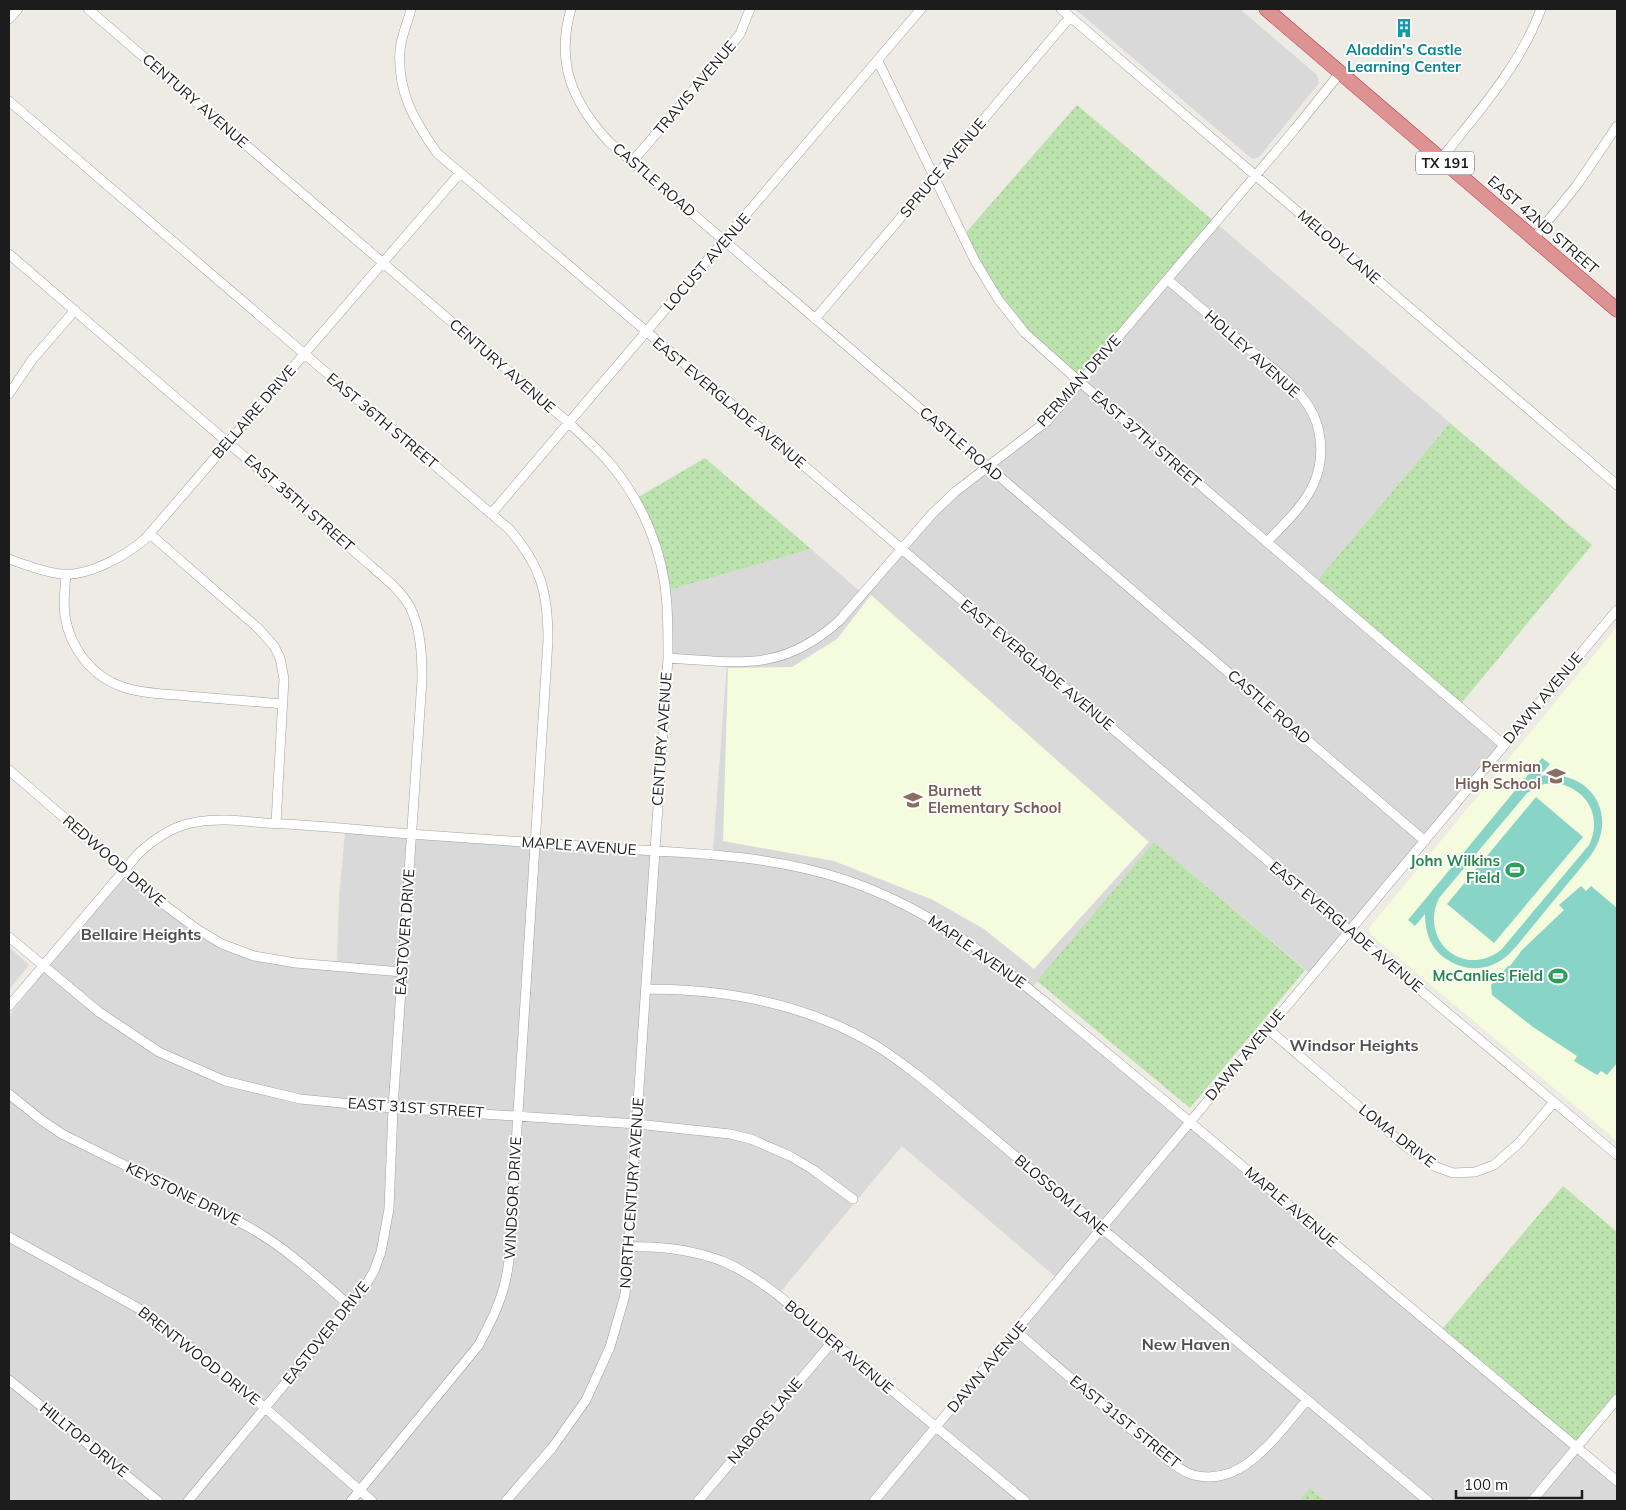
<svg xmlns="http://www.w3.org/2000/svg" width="1626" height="1510" font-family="Mulish,sans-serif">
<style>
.residential{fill:#dad9d9;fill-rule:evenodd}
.education{fill:#f5fbdd}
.grass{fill:url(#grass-dots)}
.pitch{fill:#88d5c7;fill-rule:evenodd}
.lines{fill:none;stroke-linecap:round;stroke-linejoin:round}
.minor-casing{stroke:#a0a0a0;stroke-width:10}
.highway-casing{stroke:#c63448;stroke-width:15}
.minor{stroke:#fff;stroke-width:9}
.highway{stroke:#dd9391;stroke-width:14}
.labels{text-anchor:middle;stroke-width:4;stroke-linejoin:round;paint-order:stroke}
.shield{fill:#fff;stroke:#606060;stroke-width:1}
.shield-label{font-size:14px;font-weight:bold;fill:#1c1c1c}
.culture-label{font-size:15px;font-weight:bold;fill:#0d838f;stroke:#fff}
.street-label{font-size:15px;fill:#1c1c1c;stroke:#fff}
.education-label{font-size:15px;font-weight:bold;fill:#785e54;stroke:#fff;text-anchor:end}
.leisure-label{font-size:15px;font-weight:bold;fill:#27864d;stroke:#fff;text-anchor:end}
.neighbourhood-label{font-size:16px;font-weight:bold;fill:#4f4f4f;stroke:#fff}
</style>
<defs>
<pattern id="grass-dots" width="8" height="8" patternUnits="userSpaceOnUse" patternTransform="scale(1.25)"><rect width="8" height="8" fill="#bce2ad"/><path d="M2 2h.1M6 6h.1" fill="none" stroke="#a1c194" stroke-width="1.8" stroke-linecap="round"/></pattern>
</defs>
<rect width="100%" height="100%" fill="#edebe3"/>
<path class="residential" d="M1075,9H1240L1317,75L1319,83L1260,156L1254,159L1251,158Z
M1216,223L1450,423L1315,583L1504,745L1313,976L1154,842L1031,989L1617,1481V1501H1325L1310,1489L1299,1501H9V1016L124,869L141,884L233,949L337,966L339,898L345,832L596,847L713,850L727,662L668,658L666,591L811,549L863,594L932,514L1047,421ZM902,1146L1059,1280L936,1427L778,1295Z
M9,947L29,965L9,990Z"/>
<path class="education" d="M871,595L1149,842L1034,969L984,929L933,900L834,861L723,841L728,668L792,667L837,639Z
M1617,627V1141L1371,935L1369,928Z"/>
<path class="grass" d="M1077,105L1216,223L1080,382L1025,333L998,300L963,236Z
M1450,423L1592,545L1459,706L1315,583Z
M705,458L811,549L666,591L662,569L635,499Z
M1154,842L1305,970L1190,1108L1037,981Z
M1563,1186L1617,1232V1400L1577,1448L1439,1333Z
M1310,1488L1325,1501H1299Z"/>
<path class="pitch" d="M1542,758L1550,764L1540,776C1589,768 1620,814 1591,855C1572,879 1552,902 1533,926C1522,938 1513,954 1498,962C1483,971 1463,970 1448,960C1431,950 1425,933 1425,914L1415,926L1408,920ZM1556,783C1587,788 1603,817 1589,845L1501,950C1463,979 1419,940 1439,898L1527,793L1544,784Z
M1536,797L1583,837L1494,943L1447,904Z
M1581,886L1586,891L1591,886L1617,908V1063L1607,1075L1601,1071L1597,1075L1574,1061L1577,1056L1533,1027L1492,995L1491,985L1508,966H1510L1522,950L1564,910L1559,905Z"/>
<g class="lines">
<g class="minor-casing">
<path id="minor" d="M88,9L569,423C582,435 595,447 607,460C642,500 664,552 667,605C668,623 668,641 668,658L625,1295L610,1347L586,1400L552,1448L506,1501
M411,9C408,22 401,37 400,50C397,92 414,120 437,153L1350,931L1617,1155
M571,9C555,63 573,103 609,142L1425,841
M1061,9L1617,485
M9,19L18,9
M878,61L975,261L998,299L1025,333L1081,383L1504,745
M9,101L509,529C541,566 548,592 548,640L511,1223C511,1275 503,1301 478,1346L351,1501
M1441,159C1478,112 1520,66 1541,9
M632,162L730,47L740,34L750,9
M1534,238L1577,185L1617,126
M9,254L370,565C384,578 401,590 410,607C421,629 422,656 422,680L393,1108L389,1209L381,1252L374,1271L364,1288L188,1501
M1168,280C1195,303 1222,326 1249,349C1272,368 1301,388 1314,416C1323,437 1323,463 1314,483C1304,506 1284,524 1267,542
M815,319L1070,17
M9,394L32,360L75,310
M491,514L921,9
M150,534L259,629L274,646L280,658L284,679L276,823
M9,559C26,565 43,572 61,574C88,577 125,556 145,539L460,173
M66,574C65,588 63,602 65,616C70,648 92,677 123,687C143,694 167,694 188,696C220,699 251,701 283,704
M668,658C739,662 781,673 839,621L932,514L955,492L1047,421L1295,129L1340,73
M9,770L166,906L197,929L222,944L254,956L296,963L402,972
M9,937L99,1012L159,1052L225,1081L300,1099L393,1108L637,1124L730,1134L751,1139L790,1156L812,1169L853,1199
M646,989C727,989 805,1003 875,1045C907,1065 936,1090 965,1114L1428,1501
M9,1006L138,854C155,838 174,825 197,822C219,818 243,821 265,823C314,825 362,830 410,834C482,839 553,844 624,849C697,853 773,856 843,879C928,907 992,958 1060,1014C1095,1043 1130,1072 1165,1101C1317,1227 1466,1355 1617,1481
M1268,1029L1404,1145L1434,1166L1453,1173L1475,1172L1494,1165L1519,1143L1554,1102
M9,1094L40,1119L62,1134L243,1224C283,1245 316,1276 350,1306
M9,1237L138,1308L193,1349L265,1408L372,1501
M629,1247C660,1246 692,1250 722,1261C765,1279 805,1318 841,1348C902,1399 963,1450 1025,1501
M1016,1331C1059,1368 1102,1406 1147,1442C1160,1453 1176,1469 1193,1475C1205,1478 1219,1477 1230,1473C1260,1462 1287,1423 1307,1400
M9,1380L158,1501
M698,1501L833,1341
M874,1501L1617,610
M1532,1501L1617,1399"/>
</g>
<g class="highway-casing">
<path id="highway" d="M1266,9L1617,310"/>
</g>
<use href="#minor" class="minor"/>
<use href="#highway" class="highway"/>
</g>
<defs>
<g id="building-bare" transform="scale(1.5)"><path d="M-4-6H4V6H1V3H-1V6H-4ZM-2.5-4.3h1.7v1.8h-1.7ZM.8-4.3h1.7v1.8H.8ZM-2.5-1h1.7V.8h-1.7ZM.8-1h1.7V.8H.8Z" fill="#0f9aa8" stroke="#fff" stroke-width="2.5" paint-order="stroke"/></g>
<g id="school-bare" transform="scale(1.5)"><path d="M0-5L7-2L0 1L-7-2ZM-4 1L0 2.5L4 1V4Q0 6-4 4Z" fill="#8d6e63" stroke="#fff" stroke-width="2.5" paint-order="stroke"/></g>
<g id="stadium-bare" transform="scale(1.5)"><path d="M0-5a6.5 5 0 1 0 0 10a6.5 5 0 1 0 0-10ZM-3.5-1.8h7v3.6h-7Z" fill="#2e9e5b" stroke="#fff" stroke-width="2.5" paint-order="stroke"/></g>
</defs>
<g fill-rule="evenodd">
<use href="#building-bare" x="1404" y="28"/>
<use href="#school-bare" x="1556" y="776"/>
<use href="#school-bare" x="913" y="800"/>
<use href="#stadium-bare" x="1515" y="870"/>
<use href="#stadium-bare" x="1558" y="976"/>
</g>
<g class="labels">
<rect class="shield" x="1416" y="151.5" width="58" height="23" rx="4"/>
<g class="shield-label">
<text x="1445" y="168">TX 191</text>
</g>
<g class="culture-label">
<text x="1404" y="55">Aladdin's Castle<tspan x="1404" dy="17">Learning Center</tspan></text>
</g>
<g class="street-label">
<text transform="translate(695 88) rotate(-50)" y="5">TRAVIS AVENUE</text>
<text transform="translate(195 101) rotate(41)" y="5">CENTURY AVENUE</text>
<text transform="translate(943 168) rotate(-50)" y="5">SPRUCE AVENUE</text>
<text transform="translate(654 180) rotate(41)" y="5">CASTLE ROAD</text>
<text transform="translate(1543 225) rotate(41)" y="5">EAST 42ND STREET</text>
<text transform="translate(1339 247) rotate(41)" y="5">MELODY LANE</text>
<text transform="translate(707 262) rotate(-49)" y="5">LOCUST AVENUE</text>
<text transform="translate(1252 354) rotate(42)" y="5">HOLLEY AVENUE</text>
<text transform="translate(502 366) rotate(41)" y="5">CENTURY AVENUE</text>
<text transform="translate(1079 381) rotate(-48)" y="5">PERMIAN DRIVE</text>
<text transform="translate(729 403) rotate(40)" y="5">EAST EVERGLADE AVENUE</text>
<text transform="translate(254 412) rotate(-49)" y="5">BELLAIRE DRIVE</text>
<text transform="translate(382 421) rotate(40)" y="5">EAST 36TH STREET</text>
<text transform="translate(1146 439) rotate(41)" y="5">EAST 37TH STREET</text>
<text transform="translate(961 444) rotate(41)" y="5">CASTLE ROAD</text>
<text transform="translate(299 503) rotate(41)" y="5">EAST 35TH STREET</text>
<text transform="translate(1037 665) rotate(40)" y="5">EAST EVERGLADE AVENUE</text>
<text transform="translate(1543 698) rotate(-50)" y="5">DAWN AVENUE</text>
<text transform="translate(1269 707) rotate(41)" y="5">CASTLE ROAD</text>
<text transform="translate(662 739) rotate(-86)" y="5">CENTURY AVENUE</text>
<text transform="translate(579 846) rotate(4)" y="5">MAPLE AVENUE</text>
<text transform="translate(114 861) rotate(41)" y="5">REDWOOD DRIVE</text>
<text transform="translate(1346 927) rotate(40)" y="5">EAST EVERGLADE AVENUE</text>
<text transform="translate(405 932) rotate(-86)" y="5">EASTOVER DRIVE</text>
<text transform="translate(977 952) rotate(35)" y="5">MAPLE AVENUE</text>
<text transform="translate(1245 1055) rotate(-50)" y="5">DAWN AVENUE</text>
<text transform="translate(416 1108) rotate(4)" y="5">EAST 31ST STREET</text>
<text transform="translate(1397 1136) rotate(38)" y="5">LOMA DRIVE</text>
<text transform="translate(632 1193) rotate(-86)" y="5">NORTH CENTURY AVENUE</text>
<text transform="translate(183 1194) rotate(26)" y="5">KEYSTONE DRIVE</text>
<text transform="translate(1061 1195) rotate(40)" y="5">BLOSSOM LANE</text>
<text transform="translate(513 1198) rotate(-87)" y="5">WINDSOR DRIVE</text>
<text transform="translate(1291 1207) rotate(40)" y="5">MAPLE AVENUE</text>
<text transform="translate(326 1333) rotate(-51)" y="5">EASTOVER DRIVE</text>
<text transform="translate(839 1347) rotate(40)" y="5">BOULDER AVENUE</text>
<text transform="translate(199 1356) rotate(38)" y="5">BRENTWOOD DRIVE</text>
<text transform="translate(987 1367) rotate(-50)" y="5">DAWN AVENUE</text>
<text transform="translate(765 1421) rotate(-50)" y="5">NABORS LANE</text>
<text transform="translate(1125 1422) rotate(39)" y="5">EAST 31ST STREET</text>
<text transform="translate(84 1440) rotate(39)" y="5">HILLTOP DRIVE</text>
</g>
<g class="education-label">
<text x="1541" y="772">Permian<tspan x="1541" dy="17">High School</tspan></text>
<text x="928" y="796" text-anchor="start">Burnett<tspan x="928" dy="17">Elementary School</tspan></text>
</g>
<g class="leisure-label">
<text x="1500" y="866">John Wilkins<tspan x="1500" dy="17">Field</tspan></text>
<text x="1543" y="981">McCanlies Field</text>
</g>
<g class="neighbourhood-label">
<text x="141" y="940">Bellaire Heights</text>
<text x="1354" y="1051">Windsor Heights</text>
<text x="1186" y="1350">New Haven</text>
</g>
</g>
<rect width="1626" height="1510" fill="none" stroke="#1c1c1c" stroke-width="20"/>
<path d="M1456 1490v8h126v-8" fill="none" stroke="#1c1c1c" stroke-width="2.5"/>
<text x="1464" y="1490" font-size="15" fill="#1c1c1c" stroke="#ffffff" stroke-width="4" paint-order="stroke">100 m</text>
</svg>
